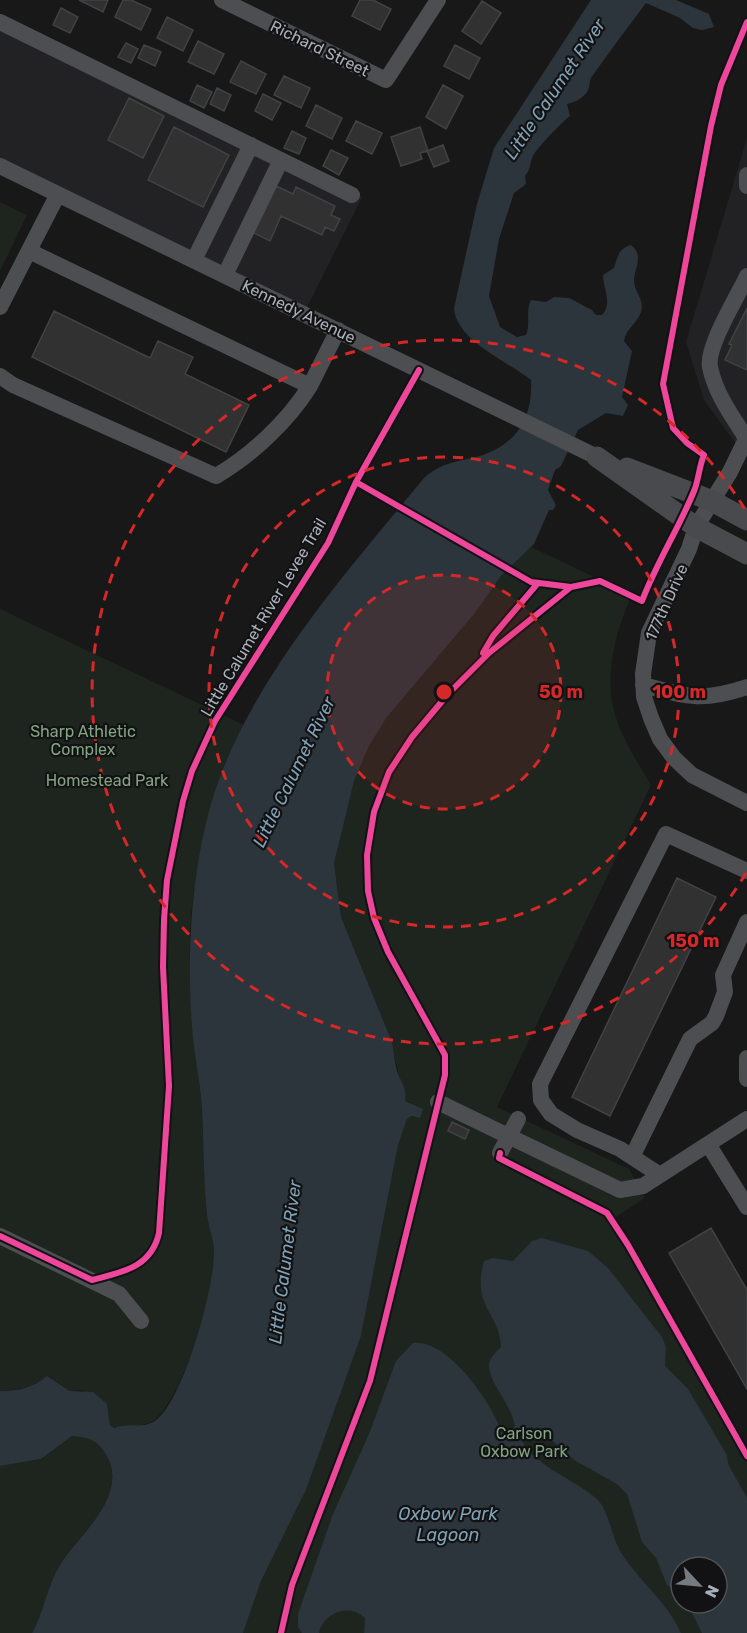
<svg xmlns="http://www.w3.org/2000/svg" width="747" height="1633" font-family="Rubik,sans-serif">
<style>
.built{fill:#222224}
.green{fill:#1e251f;fill-rule:evenodd}
.water{fill:#2b353b}
.building{fill:#313132;stroke:#404244;stroke-width:1.5}
.lines{fill:none;stroke-linecap:round;stroke-linejoin:round}
.minor{stroke:#4c4e51;stroke-width:16}
.major{stroke:#494a4d;stroke-width:21}
.cycleway-casing{stroke:#121214;stroke-width:10}
.cycleway{stroke:#ed469a;stroke-width:6}
.ring{fill:none;stroke:#d62828;stroke-width:3;stroke-dasharray:10 8}
.labels{text-anchor:middle;stroke-width:4.5;stroke-linejoin:round;paint-order:stroke}
.street-label{font-size:16px;fill:#a9b0b9;stroke:#121214}
.park-label{font-size:16px;fill:#82a480;stroke:#121214}
.water-label{font-size:18px;font-style:italic;fill:#80a1b4;stroke:#121214}
.centre{fill:#d62828;stroke:#121214;stroke-width:3}
.ring-label{font-size:18px;text-anchor:middle;font-weight:bold;fill:#d62828;stroke:#121214;stroke-width:4.5;stroke-linejoin:round;paint-order:stroke}
</style>
<rect width="100%" height="100%" fill="#181818"/>
<path class="built" d="M0,17L249,137L362,197L306,309L0,161Z
M747,138V451L736,444L704,400L686,342Z"/>
<path class="green" d="M0,202L27,215L0,271Z
M531,547L632,595C617,627 605,671 613,706C619,735 637,761 651,785L497,1107L629,1169L645,1198L614,1218L747,1451V1633H243L261,1581L306,1490L361,1336L398,1145L407,1119L410,1116L416,1118L411,1103L405,1101L390,1037L341,917L334,863L336,847L354,781L369,746L387,717L475,613L501,576ZM681,1567H717V1603H681Z
M0,609L244,725C215,783 197,852 191,916C187,970 194,1026 199,1079C204,1124 203,1170 207,1215C208,1227 214,1238 214,1250C216,1288 184,1394 156,1419C145,1429 128,1422 114,1428L110,1425L109,1413L82,1390L70,1391L48,1376L28,1388L0,1391Z
M72,1436C92,1438 99,1440 108,1458C127,1499 78,1534 60,1565C47,1586 44,1612 32,1633H0V1466L41,1459Z"/>
<path class="water" d="M591,0H676L709,14L714,27L702,30L693,28L680,18L646,3C628,27 610,51 593,75C588,80 591,86 587,92C582,99 575,102 567,104L570,116C560,124 542,143 534,154C529,162 532,168 525,176L526,184L514,193L499,239L489,296L500,327L517,337L526,335C531,323 525,312 531,300L546,302L554,297L569,298L592,310L596,315H602C613,304 603,288 603,275L614,268C618,256 618,249 631,245C644,255 635,267 634,280C634,292 645,300 641,312C637,324 626,328 624,341L632,351L622,397L628,405L623,416L606,413L578,430L561,466L555,470L548,490L556,505L553,510H549L534,544L501,576L475,613L387,717L369,746L354,781L334,863L341,917L390,1037C394,1047 394,1057 396,1067C399,1081 407,1085 405,1101L423,1109L420,1118L411,1116L407,1119L398,1145L361,1336L306,1490L261,1581L243,1633H32C44,1612 47,1586 60,1565C78,1535 127,1499 108,1458C99,1441 92,1438 72,1436L41,1459L0,1466V1391C19,1391 32,1388 47,1376L70,1391L93,1392L107,1404L110,1425L114,1428C127,1422 143,1429 155,1421C183,1402 215,1286 214,1251C214,1239 208,1227 207,1215C203,1176 204,1136 201,1097C199,1077 195,1058 193,1038C186,961 190,878 211,804C246,684 346,573 424,478C443,461 460,462 483,455C518,443 533,416 531,380C508,361 456,341 454,308L477,204L494,148Z
M542,1238L588,1251L608,1268L662,1337L666,1347L665,1366L688,1389L727,1455L728,1464L747,1498V1633H702L687,1603H717V1567H681V1595L667,1585L656,1558L642,1542L627,1494L617,1484L574,1460L546,1435L532,1427L518,1432C530,1466 572,1477 597,1499C609,1511 611,1534 619,1549C637,1580 667,1601 681,1633H364L365,1618C350,1603 324,1612 319,1633H302L298,1627V1614L333,1514L369,1434L396,1361L413,1343C447,1339 489,1399 500,1428L511,1431L515,1426C511,1404 492,1387 489,1368C488,1359 495,1353 501,1347C500,1313 471,1307 484,1261L493,1258L513,1261L532,1241Z"/>
<path class="building" d="M79,0H108L103,12Z
M123,0H131L151,9L141,30L115,17Z
M360,0H373L391,9L380,30L352,16Z
M482,1L501,13L481,44L462,31Z
M61,8L78,17L70,33L53,25Z
M167,17L193,30L183,51L157,38Z
M198,41L224,54L214,74L188,62Z
M126,43L138,49L131,63L118,57Z
M144,45L161,52L155,66L138,58Z
M455,45L480,58L469,79L444,66Z
M241,61L266,74L256,94L230,82Z
M284,76L310,88L301,108L274,95Z
M197,85L212,92L204,108L190,101Z
M443,85L463,96L446,129L426,117Z
M217,88L231,95L224,111L210,104Z
M263,94L281,103L272,120L255,111Z
M129,98L164,116L143,158L108,140Z
M316,105L342,118L332,139L306,126Z
M356,121L382,133L372,154L346,141Z
M174,127L229,155L203,207L148,180Z
M420,127L428,151L420,153L422,159L401,166L391,137Z
M292,131L306,138L299,154L284,148Z
M443,145L449,161L434,167L427,151Z
M331,150L348,158L339,175L323,166Z
M274,185L293,194L296,187L335,206L331,215L340,219L334,231L325,227L322,235L281,216L270,241L252,232Z
M747,308V370L725,360L732,345L729,344Z
M54,311L150,358L158,341L193,357L185,374L249,405L226,452L32,357Z
M677,878L716,897L610,1116L572,1097Z
M452,1122L469,1130L465,1139L448,1131Z
M711,1228L747,1290V1389L669,1253Z"/>
<g class="lines">
<path class="minor" d="M222,0L386,80L438,0
M0,22L352,195
M0,166L597,457
M747,175V186
M29,251L310,386L338,330
M194,260L251,145
M225,275L281,160
M0,307L58,194
M0,376L13,385L216,476C252,455 288,421 310,386
M747,437L730,472L696,527L689,549L649,633L643,674L644,697L651,718L660,739L674,758L692,775L747,803
M746,438C732,416 715,393 710,367C706,347 738,296 747,276
M643,685C688,697 702,702 747,687
M747,1058V1079
M438,1102L620,1190L643,1186L747,1119
M708,1144L747,1207
M500,1153L518,1119
M632,1157L690,1039L712,1023L716,1016L725,992L723,975L747,922
M660,1175L620,1149L577,1130L551,1114L541,1100L540,1084L666,834L747,871
M0,1236L119,1294L141,1321"/>
<path class="major" d="M597,457L696,527L747,554
M627,468L710,500L747,520"/>
<g class="cycleway-casing">
<path id="cycleway" d="M356,482L531,582L571,587
M483,653L493,636L538,583
M500,1153L499,1158L607,1213L628,1245L747,1456
M0,1236L92,1280C122,1272 151,1268 159,1233L169,1086L163,967L164,920L167,880L183,801L192,771L215,721L328,543L356,482L419,370
M281,1633L292,1585L370,1381L445,1075V1055L388,952L374,918L368,891L367,855L374,812L389,772L412,737L449,693L489,653L571,587L600,581L642,601C656,564 679,528 694,491C699,479 699,466 704,455L687,443L673,428L663,384L711,126L721,85L747,22"/>
</g>
<use href="#cycleway" class="cycleway"/>
</g>
<circle cx="444" cy="692" r="117" fill="#d62828" fill-opacity=".12"/>
<g class="ring">
<circle cx="444" cy="692" r="117"/>
<circle cx="444" cy="692" r="235"/>
<path d="M746 873A352 352 0 1 1 746 511"/>
</g>
<g class="labels">
<g class="street-label">
<text transform="translate(320 48) rotate(26)" y="6">Richard Street</text>
<text transform="translate(299 311) rotate(26)" y="6">Kennedy Avenue</text>
<text transform="translate(666 602) rotate(-66)" y="6">177th Drive</text>
<text transform="translate(263 617) rotate(-59)" y="6">Little Calumet River Levee Trail</text>
</g>
<g class="park-label">
<text x="83" y="737">Sharp Athletic<tspan x="83" dy="18">Complex</tspan></text>
<text x="107" y="786">Homestead Park</text>
<text x="524" y="1439">Carlson<tspan x="524" dy="18">Oxbow Park</tspan></text>
</g>
<g class="water-label">
<text transform="translate(555 89) rotate(-56)" y="6">Little Calumet River</text>
<text transform="translate(294 772) rotate(-64)" y="6">Little Calumet River</text>
<text transform="translate(285 1262) rotate(-83)" y="6">Little Calumet River</text>
<text x="448" y="1520">Oxbow Park<tspan x="448" dy="21">Lagoon</tspan></text>
</g>
</g>
<circle cx="444" cy="692" r="9" class="centre"/>
<g class="ring-label">
<text x="561" y="698">50 m</text>
<text x="679" y="698">100 m</text>
<text x="693" y="947">150 m</text>
</g>
<g transform="translate(699 1585) rotate(116)"><circle r="28" fill="#121214" stroke="#4e5156" stroke-width="1.5"/>
<path d="M0-4.5L10 22L0 15L-10 22Z" fill="#767b81"/>
<text y="-9" font-size="16" font-weight="bold" text-anchor="middle" fill="#a9b0b9">N</text>
</g>
</svg>
